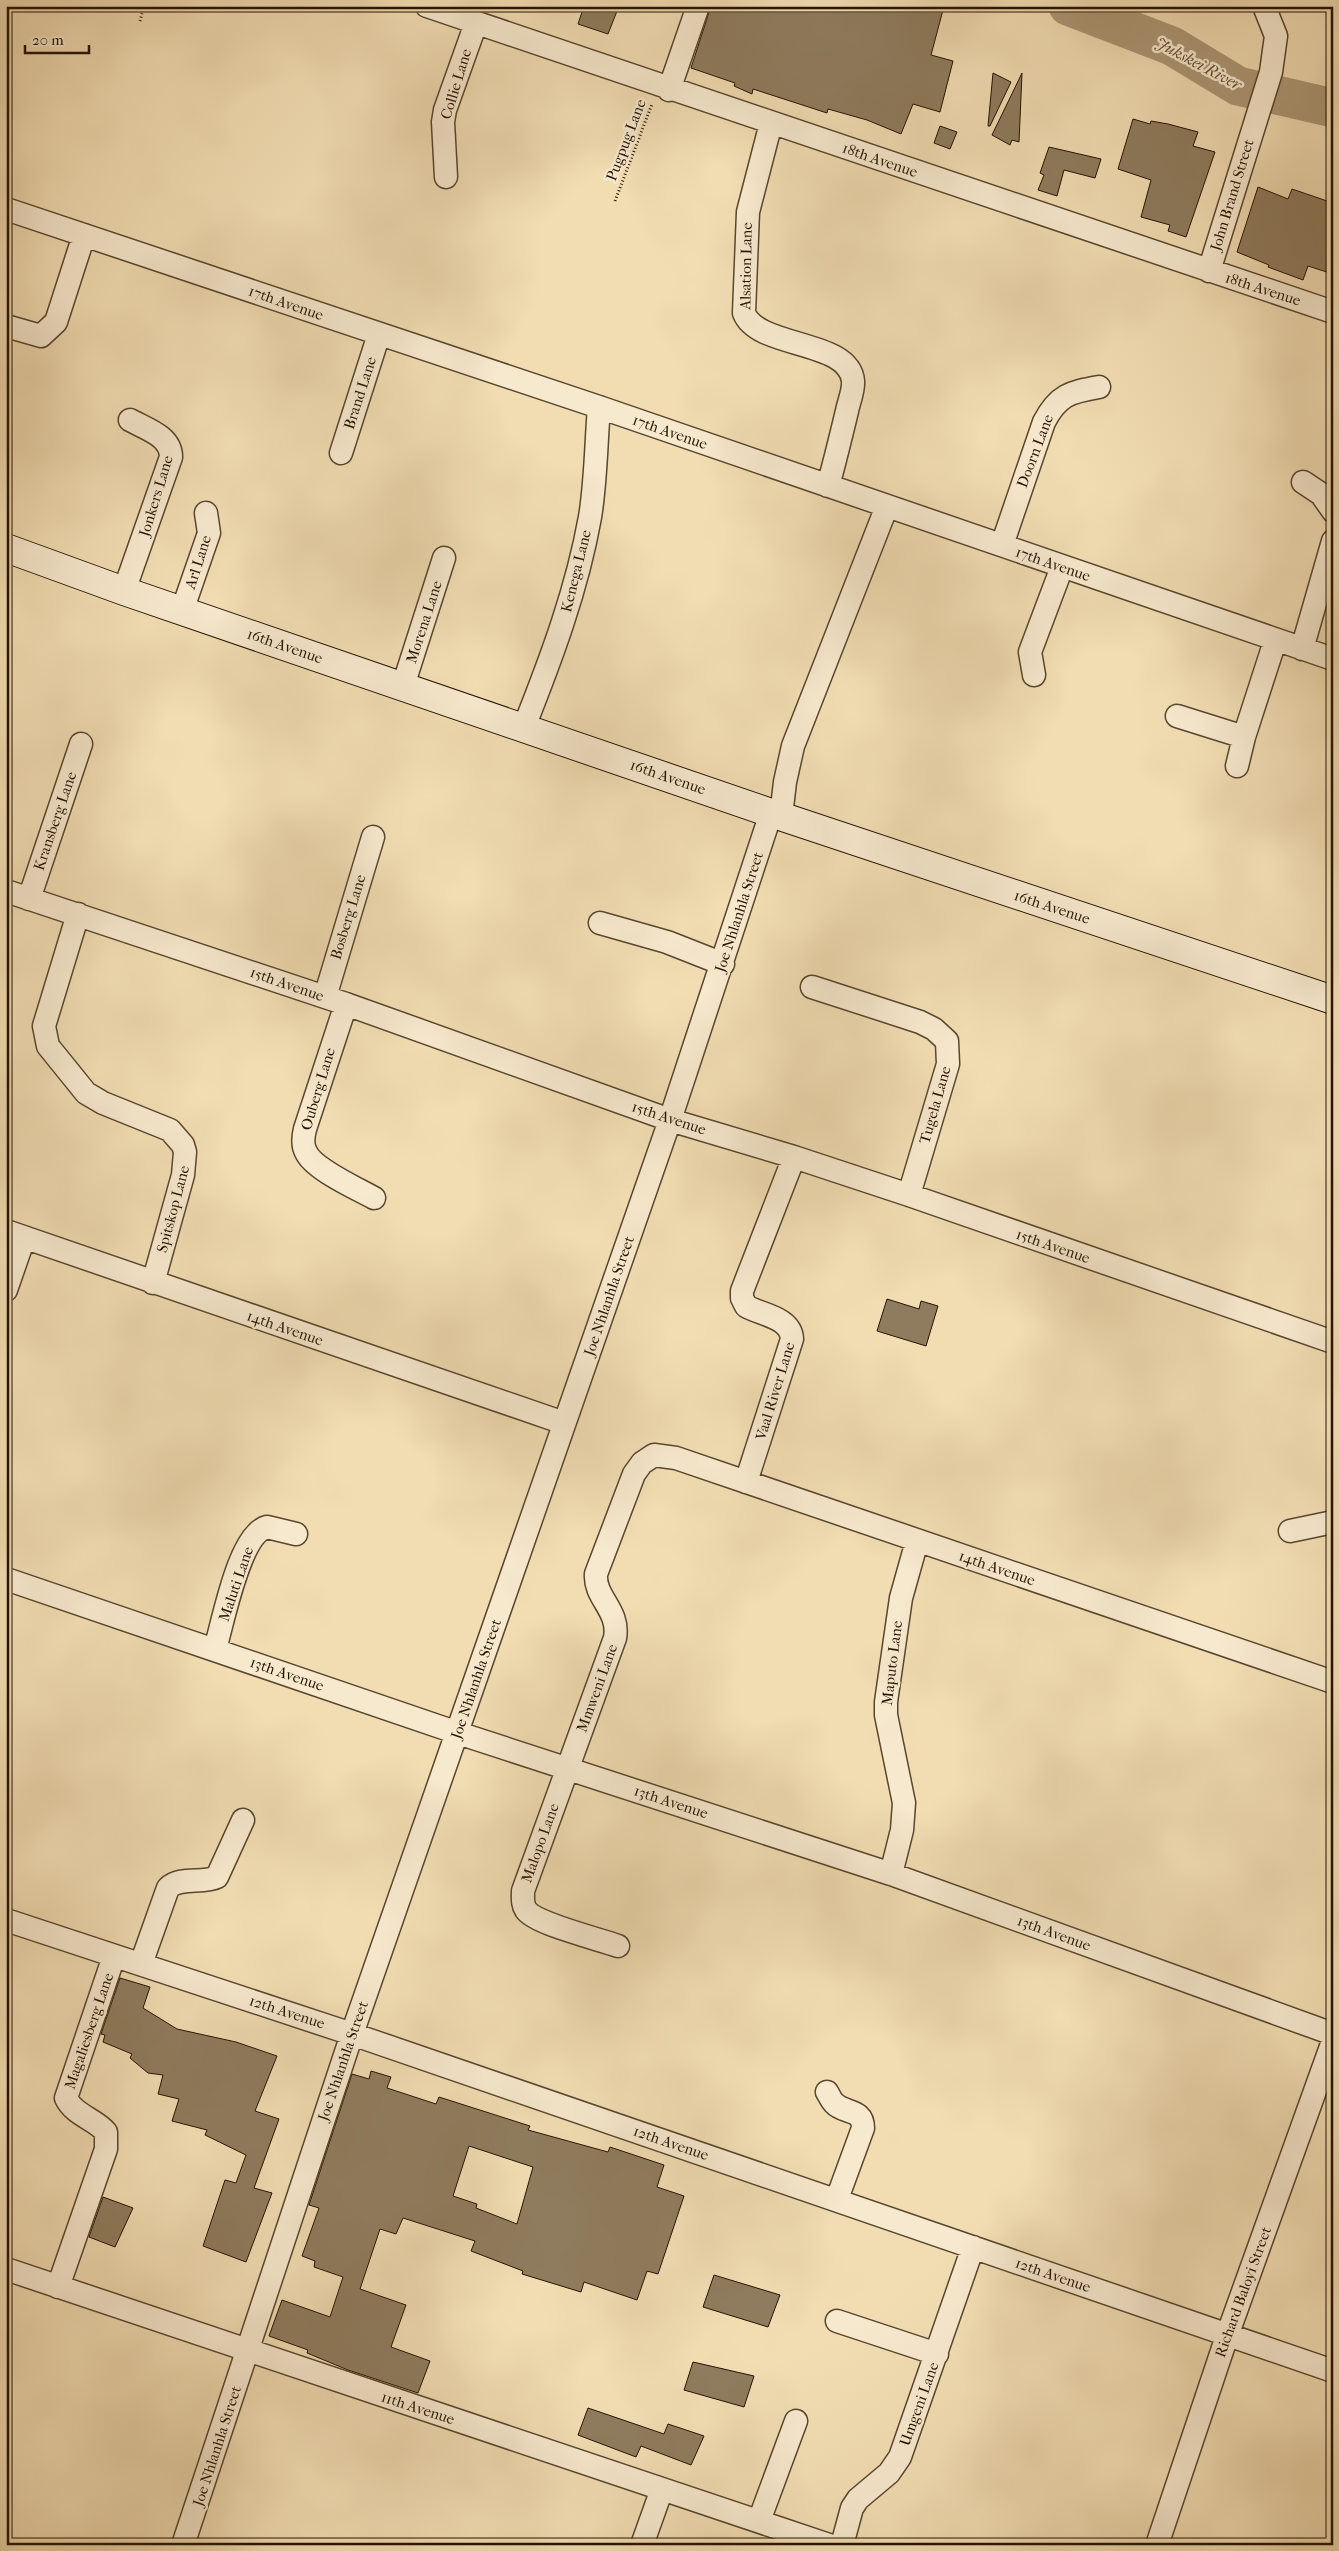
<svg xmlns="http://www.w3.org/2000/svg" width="1339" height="2551" font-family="'IM FELL French Canon',serif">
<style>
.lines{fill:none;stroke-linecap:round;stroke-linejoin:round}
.river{stroke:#ac9876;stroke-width:39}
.building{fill:#8f7c5e;stroke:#241301;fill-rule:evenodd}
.street-casing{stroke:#58462e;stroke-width:25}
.secondary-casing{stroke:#241301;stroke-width:30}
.path{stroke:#241301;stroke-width:3;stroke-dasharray:1 2.5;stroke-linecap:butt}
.street{stroke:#f7e9ce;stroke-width:22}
.secondary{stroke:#f7e9ce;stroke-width:28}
.labels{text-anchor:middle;stroke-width:5;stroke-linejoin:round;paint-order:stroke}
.street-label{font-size:15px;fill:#241301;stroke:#f7e9ce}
.water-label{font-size:16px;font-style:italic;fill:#614f36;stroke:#f7e9ce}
</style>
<rect width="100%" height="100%" fill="#f2ddb3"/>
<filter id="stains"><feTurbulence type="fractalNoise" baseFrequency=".004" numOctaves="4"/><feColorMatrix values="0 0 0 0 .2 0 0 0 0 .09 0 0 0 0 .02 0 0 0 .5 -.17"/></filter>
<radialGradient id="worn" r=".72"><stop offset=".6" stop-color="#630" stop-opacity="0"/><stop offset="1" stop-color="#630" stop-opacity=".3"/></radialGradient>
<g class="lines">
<path class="river" d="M1068,6L1172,46L1238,86L1333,108"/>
</g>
<path class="building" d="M584,6H619L608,34L578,24Z
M711,6H923L943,10L931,55L953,61L940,112L913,104L901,134L867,120L828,109L827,113L753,89L752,94L734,86L735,83L691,68Z
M993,73L1011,82L990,126H988Z
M1022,73L1019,142L1012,140L1010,145L992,135Z
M1133,119L1150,124L1151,121L1168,124L1198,132L1193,146L1215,152L1186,237L1168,231L1170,225L1141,217L1151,180L1118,169Z
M940,126L957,132L950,149L934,143Z
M1049,147L1101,159L1095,178L1064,170L1057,196L1038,190L1044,175L1040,173Z
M1258,187L1288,199L1292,189L1333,203V274L1308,266L1303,280L1268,267L1269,265L1237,252Z
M887,1299L919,1309L921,1301L938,1306L926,1346L877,1331Z
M120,1978L150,1987L143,2008L177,2029L236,2042L277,2056L255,2111L279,2119L254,2188L272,2193L246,2262L203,2246L225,2180L236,2183L246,2155L205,2135L207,2130L172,2121L179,2099L158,2094L163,2075L148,2073L130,2058L132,2054L103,2042L105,2035L101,2034Z
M371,2071L391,2077L387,2088L436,2104L439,2097L530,2126L528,2130L608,2152L610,2147L664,2165L657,2187L684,2196L658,2274L647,2271L637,2300L584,2282L581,2292L522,2274L523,2271L471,2251L475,2241L403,2218L396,2234L380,2229L360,2289L406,2305L391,2347L430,2361L418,2393L348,2370L307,2353L308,2350L269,2336L282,2300L330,2317L343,2277L314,2267L315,2261L302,2256L319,2208L309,2205L352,2074L369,2079ZM469,2146L533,2167L517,2224L476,2208L477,2204L453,2196Z
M103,2197L133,2208L115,2247L89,2237Z
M714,2275L780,2295L768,2327L703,2307Z
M693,2362L754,2376L744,2407L684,2390Z
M588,2408L664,2434L668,2424L704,2436L691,2465L641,2446L636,2457L578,2435Z"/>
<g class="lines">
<g class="street-casing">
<path id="street" d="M427,6L1333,312
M669,90L698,6
M771,123L748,212L744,313C758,349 849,339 853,381C854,390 849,401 847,411C841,436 835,461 828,486
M446,177L443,122L445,110L476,23
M6,209L599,407L1333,659
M1209,271L1271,72L1276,36L1264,6
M6,326L41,336L56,322L84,235
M341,453L379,334
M1303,482L1321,494L1333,511
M1002,545L1044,422C1058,395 1070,392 1099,387
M124,591L171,457C171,436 146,429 130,420
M182,611L209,533L206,513
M1302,649L1333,541
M1034,675L1030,652L1062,567
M403,686L444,558
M1177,716L1244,737
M524,727C551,659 577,590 590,517C596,481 596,443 599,407
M1237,766L1244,737L1275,641
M781,816L785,782L793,746L887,506
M6,891L346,1004L670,1120L794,1157L909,1195L1333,1342
M29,899L81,744
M78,914L44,1026L48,1046L86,1093L103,1103L170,1130L183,1145L185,1152L183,1175L153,1283
M600,923L667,942L723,964
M812,987L920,1022L934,1029L947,1041L948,1064L909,1195
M325,997L373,837
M346,1004L305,1129C303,1137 302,1145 306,1152C313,1169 358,1189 374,1198
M6,1231L564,1423
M6,1290L24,1238
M746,1482L792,1339C791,1317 761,1315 746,1306L742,1298V1291L794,1157
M1290,1531L1333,1522
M6,1579L458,1733L891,1874L1333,2034
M215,1649C223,1623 239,1534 267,1527L296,1534
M891,1874L902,1830L904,1803L886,1715V1702L901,1598L917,1541
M6,1920L352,2034L1333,2371
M618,1946C599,1939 536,1924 526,1910C522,1904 523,1898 523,1891L615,1638C620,1610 594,1598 596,1574L634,1474L642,1463L654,1455L676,1458L1333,1682
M141,1964L168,1888C180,1876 203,1884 217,1877L243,1820
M827,2092C829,2095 831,2100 834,2103C844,2114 863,2108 863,2128L837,2199
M6,2269L829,2545
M58,2287L106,2149V2132C95,2119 74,2115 66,2098L114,1956
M837,2321L937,2354
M759,2521L796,2421
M183,2545L352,2034L670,1120L771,813
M642,2545L662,2489
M842,2545L852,2508L858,2499L889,2473L900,2457L973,2247
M1157,2545L1227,2336L1333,2041"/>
</g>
<g class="secondary-casing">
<path id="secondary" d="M6,548L124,591L771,813L1333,1000"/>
</g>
<path class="path" d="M140,21L144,6
M615,201L652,104"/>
<use href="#street" class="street"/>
<use href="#secondary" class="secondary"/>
</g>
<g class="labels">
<g class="street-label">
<text transform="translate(456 84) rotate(-73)" y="5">Collie Lane</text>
<text transform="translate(626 140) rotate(-69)" y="5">Pugpug Lane</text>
<text transform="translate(880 160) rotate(19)" y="5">18th Avenue</text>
<text transform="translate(1232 195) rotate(-73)" y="5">John Brand Street</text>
<text transform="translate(746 266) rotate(-89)" y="5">Alsation Lane</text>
<text transform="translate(1263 289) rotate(18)" y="5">18th Avenue</text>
<text transform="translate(286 303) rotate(19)" y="5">17th Avenue</text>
<text transform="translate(360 393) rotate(-72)" y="5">Brand Lane</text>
<text transform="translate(670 432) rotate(19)" y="5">17th Avenue</text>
<text transform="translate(1035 451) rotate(-69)" y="5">Doorn Lane</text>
<text transform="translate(156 496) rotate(-73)" y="5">Jonkers Lane</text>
<text transform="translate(198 562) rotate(-72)" y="5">Arl Lane</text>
<text transform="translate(1053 564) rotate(19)" y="5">17th Avenue</text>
<text transform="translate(576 571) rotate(-76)" y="5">Kenega Lane</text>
<text transform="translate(424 622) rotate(-72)" y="5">Morena Lane</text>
<text transform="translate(285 646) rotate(19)" y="5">16th Avenue</text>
<text transform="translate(668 777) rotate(19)" y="5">16th Avenue</text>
<text transform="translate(55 821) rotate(-71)" y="5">Kransberg Lane</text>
<text transform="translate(1052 907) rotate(18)" y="5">16th Avenue</text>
<text transform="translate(739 912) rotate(-72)" y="5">Joe Nhlanhla Street</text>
<text transform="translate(348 917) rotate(-73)" y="5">Bosberg Lane</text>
<text transform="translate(287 984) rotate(19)" y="5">15th Avenue</text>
<text transform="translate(318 1089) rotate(-73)" y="5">Ouberg Lane</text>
<text transform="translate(935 1105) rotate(-74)" y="5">Tugela Lane</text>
<text transform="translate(669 1118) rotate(18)" y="5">15th Avenue</text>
<text transform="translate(173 1209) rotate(-75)" y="5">Spitskop Lane</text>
<text transform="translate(1053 1246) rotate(19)" y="5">15th Avenue</text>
<text transform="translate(609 1296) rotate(-71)" y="5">Joe Nhlanhla Street</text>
<text transform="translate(285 1328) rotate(19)" y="5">14th Avenue</text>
<text transform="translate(775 1391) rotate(-73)" y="5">Vaal River Lane</text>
<text transform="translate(997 1568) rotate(19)" y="5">14th Avenue</text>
<text transform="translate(236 1584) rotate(-71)" y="5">Maluti Lane</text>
<text transform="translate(892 1663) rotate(-83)" y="5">Maputo Lane</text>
<text transform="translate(287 1674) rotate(19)" y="5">13th Avenue</text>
<text transform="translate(476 1679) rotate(-71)" y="5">Joe Nhlanhla Street</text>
<text transform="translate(597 1688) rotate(-70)" y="5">Mmweni Lane</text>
<text transform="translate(671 1802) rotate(18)" y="5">13th Avenue</text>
<text transform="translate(540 1843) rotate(-70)" y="5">Malopo Lane</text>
<text transform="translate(1054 1933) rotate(20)" y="5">13th Avenue</text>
<text transform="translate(287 2012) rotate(18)" y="5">12th Avenue</text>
<text transform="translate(89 2031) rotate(-71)" y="5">Magaliesberg Lane</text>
<text transform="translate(343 2061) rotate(-71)" y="5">Joe Nhlanhla Street</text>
<text transform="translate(671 2143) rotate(19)" y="5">12th Avenue</text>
<text transform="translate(1053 2275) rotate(19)" y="5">12th Avenue</text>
<text transform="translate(1243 2292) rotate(-70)" y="5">Richard Baloyi Street</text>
<text transform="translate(919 2404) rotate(-70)" y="5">Umgeni Lane</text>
<text transform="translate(418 2408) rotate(18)" y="5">11th Avenue</text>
<text transform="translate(217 2446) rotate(-72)" y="5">Joe Nhlanhla Street</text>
</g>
<g class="water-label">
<text transform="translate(1199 63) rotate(28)" y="6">Jukskei River</text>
</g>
</g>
<rect width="1339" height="2551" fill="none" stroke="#f2ddb3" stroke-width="25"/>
<rect x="8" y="8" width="1324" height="2536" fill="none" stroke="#241301" stroke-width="2.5"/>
<rect x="12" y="12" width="1314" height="2526" fill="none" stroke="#241301"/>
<path d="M25 45v8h64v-8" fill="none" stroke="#241301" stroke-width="2.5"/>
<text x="32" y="45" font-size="15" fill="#241301" stroke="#f7e9ce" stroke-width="4" paint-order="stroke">20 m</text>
<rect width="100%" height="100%" filter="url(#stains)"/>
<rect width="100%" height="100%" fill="url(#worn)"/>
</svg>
